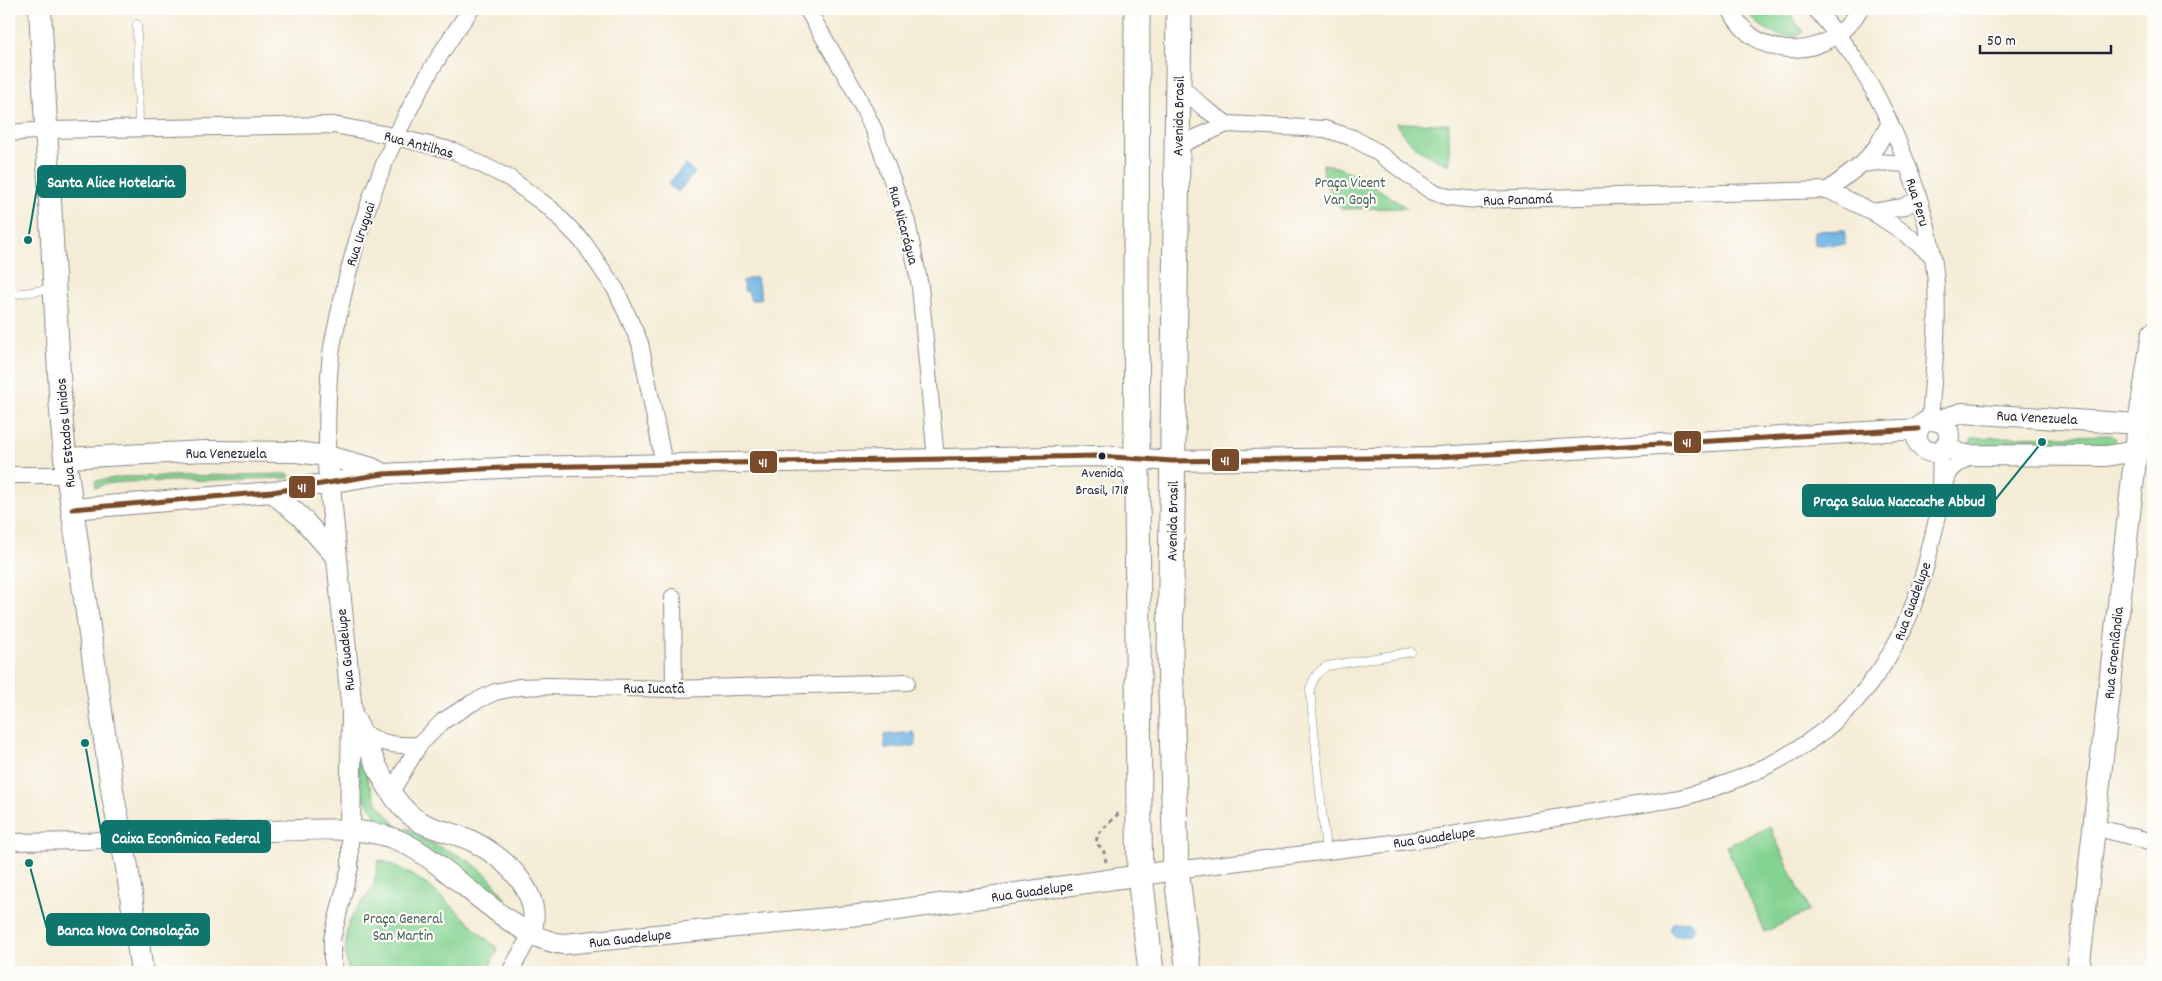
<svg xmlns="http://www.w3.org/2000/svg" width="2162" height="981" font-family="Dekko,sans-serif">
<style>
.green{fill:#85d392;stroke:#547a66}
.water{fill:#6db4e4;stroke:#486b90}
.lines{fill:none;stroke-linecap:round;stroke-linejoin:round}
.service-casing{stroke:#8b8788;stroke-width:9}
.minor-casing{stroke:#8b8788;stroke-width:18}
.tertiary-casing{stroke:#8b8788;stroke-width:22}
.secondary-casing{stroke:#8b8788;stroke-width:24}
.primary-casing{stroke:#8b8788;stroke-width:27}
.path{stroke:#8b8788;stroke-width:3;stroke-dasharray:4 4;stroke-linecap:butt}
.service{stroke:#fff;stroke-width:8}
.minor{stroke:#fff;stroke-width:16}
.tertiary{stroke:#fff;stroke-width:20}
.secondary{stroke:#fff;stroke-width:22}
.primary{stroke:#fff;stroke-width:25}
.bus-1-casing{stroke:#fdfcf7;stroke-width:9}
.bus-1{stroke:#7a4b2a;stroke-width:5}
.bus-dot{fill:#22223b;stroke:#fdfcf7;stroke-width:2}
.labels{text-anchor:middle;stroke-width:4.5;stroke-linejoin:round;paint-order:stroke}
.bus-label{font-size:14px;fill:#22223b;stroke:#fdfcf7}
.street-label{font-size:15px;fill:#22223b;stroke:#fdfcf7}
.park-label{font-size:15px;fill:#456059;stroke:#fdfcf7}
.leader{fill:none;stroke:#0f766e;stroke-width:2}
.callout-dot{fill:#0f766e;stroke:#fdfcf7;stroke-width:2}
.callout{fill:#0f766e;stroke:#0f766e;stroke-width:2}
.callout-label{font-size:16px;text-anchor:middle;font-weight:bold;fill:#fff}
.line-badge{stroke:#fdfcf7;stroke-width:2}
.badge-label{font-size:14px;text-anchor:middle;font-weight:bold;fill:#fff}
</style>
<rect width="100%" height="100%" fill="#fdfcf7"/>
<filter id="ink" filterUnits="userSpaceOnUse"><feTurbulence type="fractalNoise" baseFrequency=".02" numOctaves="2"/><feDisplacementMap in="SourceGraphic" scale="10" xChannelSelector="R" yChannelSelector="G"/><feConvolveMatrix kernelMatrix="1 2 1 2 8 2 1 2 1" color-interpolation-filters="sRGB"/></filter>
<filter id="wash" filterUnits="userSpaceOnUse"><feTurbulence type="fractalNoise" baseFrequency=".0096" numOctaves="4" result="noise"/><feDisplacementMap in="SourceGraphic" scale="20" xChannelSelector="R" yChannelSelector="G"/><feGaussianBlur stdDeviation="1.12" result="paint"/><feColorMatrix in="noise" values="0 0 0 0 0 0 0 0 0 0 0 0 0 0 0 0 0 1.4 0 .05"/><feComposite in="paint" operator="in"/></filter>
<g filter="url(#wash)">
<rect width="100%" height="100%" fill="#f4ecd6"/>
<path class="green" d="M1745,9H1787L1803,32C1784,45 1755,26 1745,9Z
M1396,123L1449,124V165C1427,157 1407,145 1396,123Z
M1323,164C1356,169 1379,191 1407,208L1341,209L1324,180Z
M2111,435L2116,439L2110,445L1980,448L1970,446L1969,444L1973,438Z
M289,474V478L123,482L104,484L96,488L95,481L121,477Z
M363,758L368,782L378,804L397,826L402,829H410C424,842 439,846 456,854C483,867 499,885 512,911L378,826L373,810L363,798L356,760Z
M1770,827L1809,911L1765,932L1726,846Z
M379,860C428,874 461,918 498,949L487,972H349L345,954L347,928L354,912L373,888Z"/>
<path class="water" d="M685,165L695,173L678,192L668,184Z
M1845,230V244L1815,245L1814,231Z
M756,277L762,298L751,301L748,291L745,292L742,281Z
M913,732L915,734L916,744L914,746L885,749L884,735Z
M1690,921L1695,926L1692,934L1675,936L1670,930L1673,923Z"/>
</g>
<g filter="url(#ink)">
<g class="lines">
<g class="service-casing">
<path id="service" d="M137,24L139,129
M9,295L51,289
M1326,852L1310,689C1314,677 1317,672 1327,666L1411,652"/>
</g>
<g class="minor-casing">
<path id="minor" d="M807,9L855,91L874,130L907,222L920,286L936,460
M1730,9C1757,65 1831,60 1860,9
M1816,9C1829,25 1842,40 1853,57C1891,112 1928,206 1935,272C1940,322 1933,372 1930,421
M1178,84L1204,108L1227,124
M9,133L46,130L333,125L383,134L454,151L509,178L551,209L584,243L616,290L640,343L664,464
M1177,146L1227,124L1325,129L1353,138L1374,150L1431,191L1448,197L1477,200L1828,190L1873,212L1903,207L1919,199
M1862,164L1877,146L1890,123
M1828,190L1862,164L1877,162L1905,164
M1873,212L1906,234L1932,255
M2136,451L2153,448
M327,456C327,422 327,388 331,354C333,339 337,324 340,309C362,201 406,98 471,9
M9,475H67
M1940,487L1941,449
M673,597L674,689
M363,732C381,745 398,746 419,745
M391,792L419,745L443,721L472,703L495,692L519,687L547,686L674,689L907,682
M2094,827L2153,842
M9,842L88,841L121,838
M1176,870L1432,838L1680,798C1808,764 1892,697 1926,565C1932,541 1937,518 1943,495C1945,488 1946,479 1949,473C1953,466 1966,459 1972,454
M335,972L332,958V939L350,867V831
M510,972L531,934"/>
</g>
<g class="tertiary-casing">
<path id="tertiary" d="M1917 436a16 16 0 1 1 32 0a16 16 0 1 1-32 0Z
M1937,421L1962,413L2139,424
M1945,446L1960,454L1967,455L2106,456L2136,451
M327,456L352,712L350,831
M65,458L206,451L296,452L327,456L372,468L383,474
M272,492L301,517L336,557
M72,509L272,492L383,474L521,467L1098,456L1172,461L1437,457L1918,429
M352,714C370,745 380,785 406,811C425,831 451,830 474,842C507,859 544,894 531,934
M121,838C165,835 209,834 253,832C294,830 362,824 400,841C453,865 509,939 564,944L869,914L1176,870"/>
</g>
<g class="secondary-casing">
<path id="secondary" d="M40,9L61,412L65,458L113,796L127,867L142,972
M2078,972L2139,424L2153,334"/>
</g>
<g class="primary-casing">
<path id="primary" d="M1137,9L1136,281L1139,828L1140,875L1151,972
M1179,9L1170,655L1176,870L1189,972"/>
</g>
<path class="path" d="M1106,862L1104,852L1096,842L1098,834L1119,813"/>
<use href="#service" class="service"/>
<use href="#minor" class="minor"/>
<use href="#tertiary" class="tertiary"/>
<use href="#secondary" class="secondary"/>
<use href="#primary" class="primary"/>
<g class="bus-1-casing">
<path id="bus-1" d="M72,509L272,492L383,474L521,467L1098,456L1172,461L1437,457L1918,429"/>
</g>
<use href="#bus-1" class="bus-1"/>
</g>
</g>
<circle class="bus-dot" cx="1102" cy="456" r="4.5"/>
<g class="labels">
<g class="bus-label">
<text x="1102" y="477">Avenida<tspan x="1102" dy="17">Brasil, 1718</tspan></text>
</g>
<g class="street-label">
<text transform="translate(1178 116) rotate(-89)" y="5">Avenida Brasil</text>
<text transform="translate(419 144) rotate(15)" y="5">Rua Antilhas</text>
<text transform="translate(1518 199) rotate(-2)" y="5">Rua Panamá</text>
<text transform="translate(1918 202) rotate(73)" y="5">Rua Peru</text>
<text transform="translate(904 225) rotate(75)" y="5">Rua Nicarágua</text>
<text transform="translate(360 234) rotate(-72)" y="5">Rua Uruguai</text>
<text transform="translate(2037 417) rotate(3)" y="5">Rua Venezuela</text>
<text transform="translate(65 433) rotate(-95)" y="5">Rua Estados Unidos</text>
<text x="226" y="458">Rua Venezuela</text>
<text transform="translate(1172 521) rotate(-89)" y="5">Avenida Brasil</text>
<text transform="translate(1912 601) rotate(-70)" y="5">Rua Guadelupe</text>
<text transform="translate(345 650) rotate(-96)" y="5">Rua Guadelupe</text>
<text transform="translate(2113 653) rotate(-84)" y="5">Rua Groenlândia</text>
<text x="654" y="693">Rua Iucatã</text>
<text transform="translate(1434 837) rotate(-8)" y="5">Rua Guadelupe</text>
<text transform="translate(1032 891) rotate(-8)" y="5">Rua Guadelupe</text>
<text transform="translate(630 938) rotate(-6)" y="5">Rua Guadelupe</text>
</g>
<g class="park-label">
<text x="1350" y="187">Praça Vicent<tspan x="1350" dy="17">Van Gogh</tspan></text>
<text x="403" y="923">Praça General<tspan x="403" dy="17">San Martin</tspan></text>
</g>
</g>
<path class="leader" d="M28 240L38 182M2042 442L1995 500M85 743L102 837M29 863L47 929"/>
<g class="callout-dot">
<circle cx="28" cy="240" r="5"/>
<circle cx="2042" cy="442" r="5"/>
<circle cx="85" cy="743" r="5"/>
<circle cx="29" cy="863" r="5"/>
</g>
<g class="callout">
<rect x="38" y="166" width="147" height="31" rx="5"/>
<rect x="1803" y="485" width="192" height="31" rx="5"/>
<rect x="102" y="821" width="168" height="31" rx="5"/>
<rect x="47" y="914" width="162" height="31" rx="5"/>
</g>
<g class="callout-label">
<text x="111" y="187">Santa Alice Hotelaria</text>
<text x="1899" y="506">Praça Salua Naccache Abbud</text>
<text x="186" y="843">Caixa Econômica Federal</text>
<text x="128" y="935">Banca Nova Consolação</text>
</g>
<g class="line-badge">
<rect x="1673" y="430" width="29" height="24" rx="5" fill="#7a4b2a"/>
<rect x="1211" y="448" width="29" height="24" rx="5" fill="#7a4b2a"/>
<rect x="749" y="450" width="29" height="24" rx="5" fill="#7a4b2a"/>
<rect x="288" y="475" width="28" height="24" rx="5" fill="#7a4b2a"/>
</g>
<g class="badge-label">
<text x="1687" y="447">41</text>
<text x="1225" y="465">41</text>
<text x="763" y="467">41</text>
<text x="302" y="492">41</text>
</g>
<rect width="2162" height="981" fill="none" stroke="#fdfcf7" stroke-width="30"/>
<path d="M1980 45v8h131v-8" fill="none" stroke="#22223b" stroke-width="2.5"/>
<text x="1987" y="45" font-size="15" fill="#22223b" stroke="#fdfcf7" stroke-width="4" paint-order="stroke">50 m</text>
</svg>
